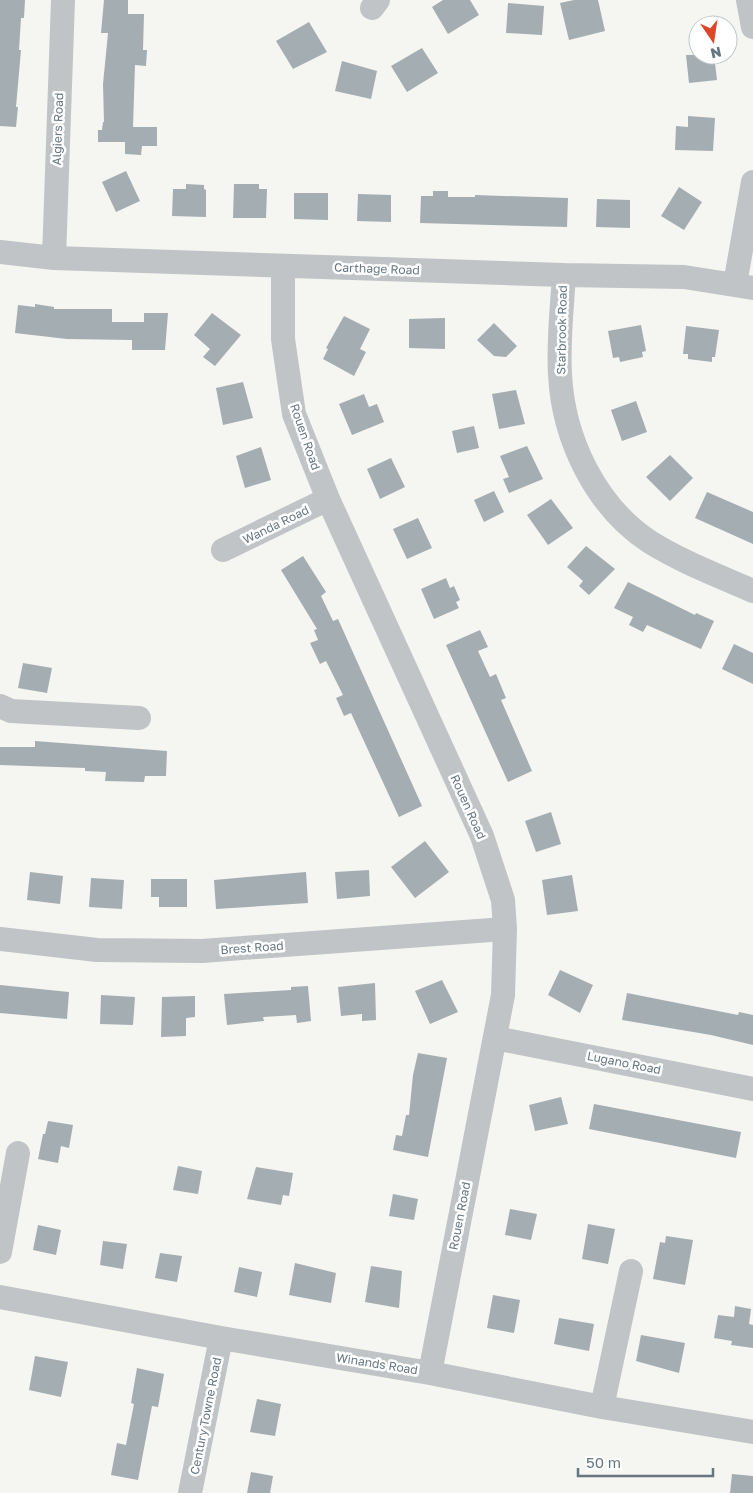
<svg xmlns="http://www.w3.org/2000/svg" width="753" height="1493" font-family="'Golos Text',sans-serif">
<style>
.building{fill:#a4adb2}
.lines{fill:none;stroke-linecap:round;stroke-linejoin:round}
.minor{stroke:#c0c4c7;stroke-width:24}
.labels{text-anchor:middle;stroke-width:5;stroke-linejoin:round;paint-order:stroke}
.street-label{font-size:12px;fill:#657681;stroke:#fff}
</style>
<rect width="100%" height="100%" fill="#f5f5f1"/>
<path class="building" d="M0,0H25L24,18H21L19,50H21L16,107H18L16,127L0,126Z
M104,0H128V14H144L143,50H147L146,66L135,65L133,127H157V146H142L141,155L125,154V142H98V130H102L103,122H104L103,84L108,33H101Z
M443,0H470L479,15L448,34L432,7Z
M574,0H598L605,31L569,40L560,3Z
M508,3L544,6L542,35L506,33Z
M309,22L327,52L293,69L276,41Z
M422,48L438,73L407,92L391,66Z
M686,55H714L717,80L689,83Z
M342,61L377,71L371,99L335,91Z
M688,116L715,118L713,151L675,150L676,126L688,127Z
M126,171L140,201L116,212L102,182Z
M186,184L204,185V189L206,190V217L172,216L173,189H186Z
M234,184H259V189H267L266,218H233Z
M679,187L702,202L684,230L661,216Z
M433,191H448V197H475V195L568,198L567,227L420,223L421,196H433Z
M294,193H328V220L294,219Z
M358,194L391,195V222L357,221Z
M597,199L630,200V228L596,227Z
M35,304L54,307V309H112V322H144V313H168L165,350H132V340L67,339L15,333L18,305L35,307Z
M212,313L241,335L215,366L203,357L210,349L194,335Z
M344,316L370,329L360,349L366,352L354,376L323,359L328,349L326,348Z
M445,318V349L409,348V319Z
M494,323L517,346L506,357L494,356L477,340Z
M641,325L646,351L642,352L643,357L620,362L619,357L613,358L608,331Z
M686,326L719,330L715,357H712V362L688,359V354H683Z
M243,382L253,418L223,425L216,388Z
M516,390L525,424L499,429L492,394Z
M364,394L369,407L377,404L384,422L352,435L339,404Z
M636,401L647,432L622,441L611,410Z
M474,426L479,448L457,453L452,431Z
M527,446L543,479L509,493L503,479L509,477L500,456Z
M261,447L271,480L245,488L236,456Z
M670,455L693,478L670,501L646,477Z
M391,458L405,487L380,499L367,469Z
M494,491L504,512L484,522L474,500Z
M707,492L753,512V544L695,518Z
M551,499L573,528L548,545L527,515Z
M418,518L432,548L407,559L393,529Z
M586,546L615,569L589,595L579,586L583,581L567,567Z
M303,556L326,592L321,596L333,621L338,619L422,806L399,817L351,713L344,716L336,698L343,695L326,661L320,664L310,643L318,640L314,630L317,629L281,570Z
M446,578L450,588L454,586L460,600L456,602L459,608L434,619L421,589Z
M628,582L695,615L696,613L714,621L701,649L647,625L643,632L629,625L633,617L614,608Z
M480,630L488,647L478,651L490,677L496,674L506,698L501,700L532,771L508,782L446,645Z
M734,644L753,653V684L722,669Z
M23,663L52,668L47,693L18,688Z
M35,741L167,751L166,776H145L144,782L105,781L106,772L85,771V768L0,765V747H35Z
M551,812L561,844L536,852L525,821Z
M425,841L449,872L415,898L391,867Z
M369,870L370,896L337,899L335,872Z
M30,872L63,876L60,904L27,900Z
M306,872L308,903L216,909L214,880Z
M572,875L578,911L547,915L542,880Z
M91,878L124,880L122,909L89,907Z
M151,879H187V907H159V897H151Z
M560,970L593,985L580,1013L548,995Z
M442,980L458,1012L430,1024L415,991Z
M375,983L376,1020L362,1021V1014L341,1016L338,987Z
M0,985L69,992L67,1019L0,1013Z
M308,986L311,1021L297,1023L296,1015L263,1017L264,1021L227,1025L224,994L291,990V987Z
M627,993L738,1015L739,1012L753,1015V1045L711,1035L622,1020Z
M101,995L135,997L133,1025L100,1024Z
M195,996V1017L186,1018V1036L161,1037L162,997Z
M418,1053L447,1058L428,1157L393,1150L396,1135L402,1136L406,1115H409L413,1075Z
M561,1097L568,1124L535,1131L529,1105Z
M594,1104L741,1132L736,1158L589,1129Z
M48,1121L73,1125L69,1148L61,1146L58,1163L38,1159L43,1134H45Z
M178,1166L202,1171L198,1194L173,1190Z
M256,1167L293,1173L289,1196L283,1195L281,1205L247,1199Z
M393,1194L418,1199L414,1220L389,1216Z
M510,1209L537,1214L531,1240L505,1235Z
M588,1224L615,1229L608,1264L582,1259Z
M38,1225L61,1230L56,1255L33,1250Z
M666,1236L693,1240L685,1285L653,1279L660,1242L665,1243Z
M103,1241L127,1244L123,1269L100,1265Z
M160,1253L182,1256L177,1282L155,1278Z
M295,1263L336,1273L331,1303L289,1295Z
M371,1266L402,1271L399,1308L365,1302Z
M239,1267L262,1272L257,1297L234,1292Z
M493,1295L520,1300L514,1333L487,1328Z
M735,1306L751,1309L749,1324L753,1325V1348L731,1345L732,1341L714,1338L718,1315L734,1317Z
M559,1318L594,1324L589,1351L554,1344Z
M641,1335L685,1343L679,1373L636,1361Z
M35,1356L68,1362L61,1397L29,1390Z
M137,1368L164,1374L158,1407L152,1406L138,1480L111,1475L117,1443L126,1445L134,1404L131,1403Z
M257,1399L281,1404L275,1436L250,1432Z
M251,1472L273,1476L270,1493H247Z
M732,1474L753,1476V1493H730Z"/>
<g class="lines">
<path class="minor" d="M748,0L753,27
M372,8L378,0
M0,252L54,258L564,275L684,277L753,288
M54,258L63,0
M283,266V339L294,414L328,499L482,836L503,900L505,929L503,995L430,1373
M564,275C562,308 558,341 560,374C563,438 595,506 650,542C682,562 719,576 753,591
M735,284L753,182
M223,550L328,499
M0,706L11,711L139,718
M0,939L97,950L202,951L505,929
M495,1038L753,1089
M0,1252L18,1153
M0,1297L221,1338L430,1373L602,1407L753,1432
M602,1407L631,1271
M190,1493L221,1338"/>
</g>
<g class="labels">
<g class="street-label">
<text transform="translate(58 129) rotate(-88)" y="4">Algiers Road</text>
<text transform="translate(377 269) rotate(2)" y="4">Carthage Road</text>
<text transform="translate(562 330) rotate(-89)" y="4">Starbrook Road</text>
<text transform="translate(305 437) rotate(71)" y="4">Rouen Road</text>
<text transform="translate(276 525) rotate(-26)" y="4">Wanda Road</text>
<text transform="translate(468 807) rotate(66)" y="4">Rouen Road</text>
<text transform="translate(252 948) rotate(-4)" y="4">Brest Road</text>
<text transform="translate(624 1063) rotate(11)" y="4">Lugano Road</text>
<text transform="translate(460 1216) rotate(-79)" y="4">Rouen Road</text>
<text transform="translate(377 1364) rotate(9)" y="4">Winands Road</text>
<text transform="translate(206 1416) rotate(-79)" y="4">Century Towne Road</text>
</g>
</g>
<g transform="translate(713 40) rotate(167)"><circle r="24" fill="#ffffff" stroke="#c1c8cd"/>
<path d="M0-4L9 19L0 12L-9 19Z" fill="#dc4729"/>
<text y="-8" font-size="14" font-weight="bold" text-anchor="middle" fill="#657681">N</text>
</g>
<path d="M578 1468v8h135v-8" fill="none" stroke="#657681" stroke-width="2.5"/>
<text x="586" y="1468" font-size="15" fill="#657681" stroke="#ffffff" stroke-width="4" paint-order="stroke">50 m</text>
</svg>
